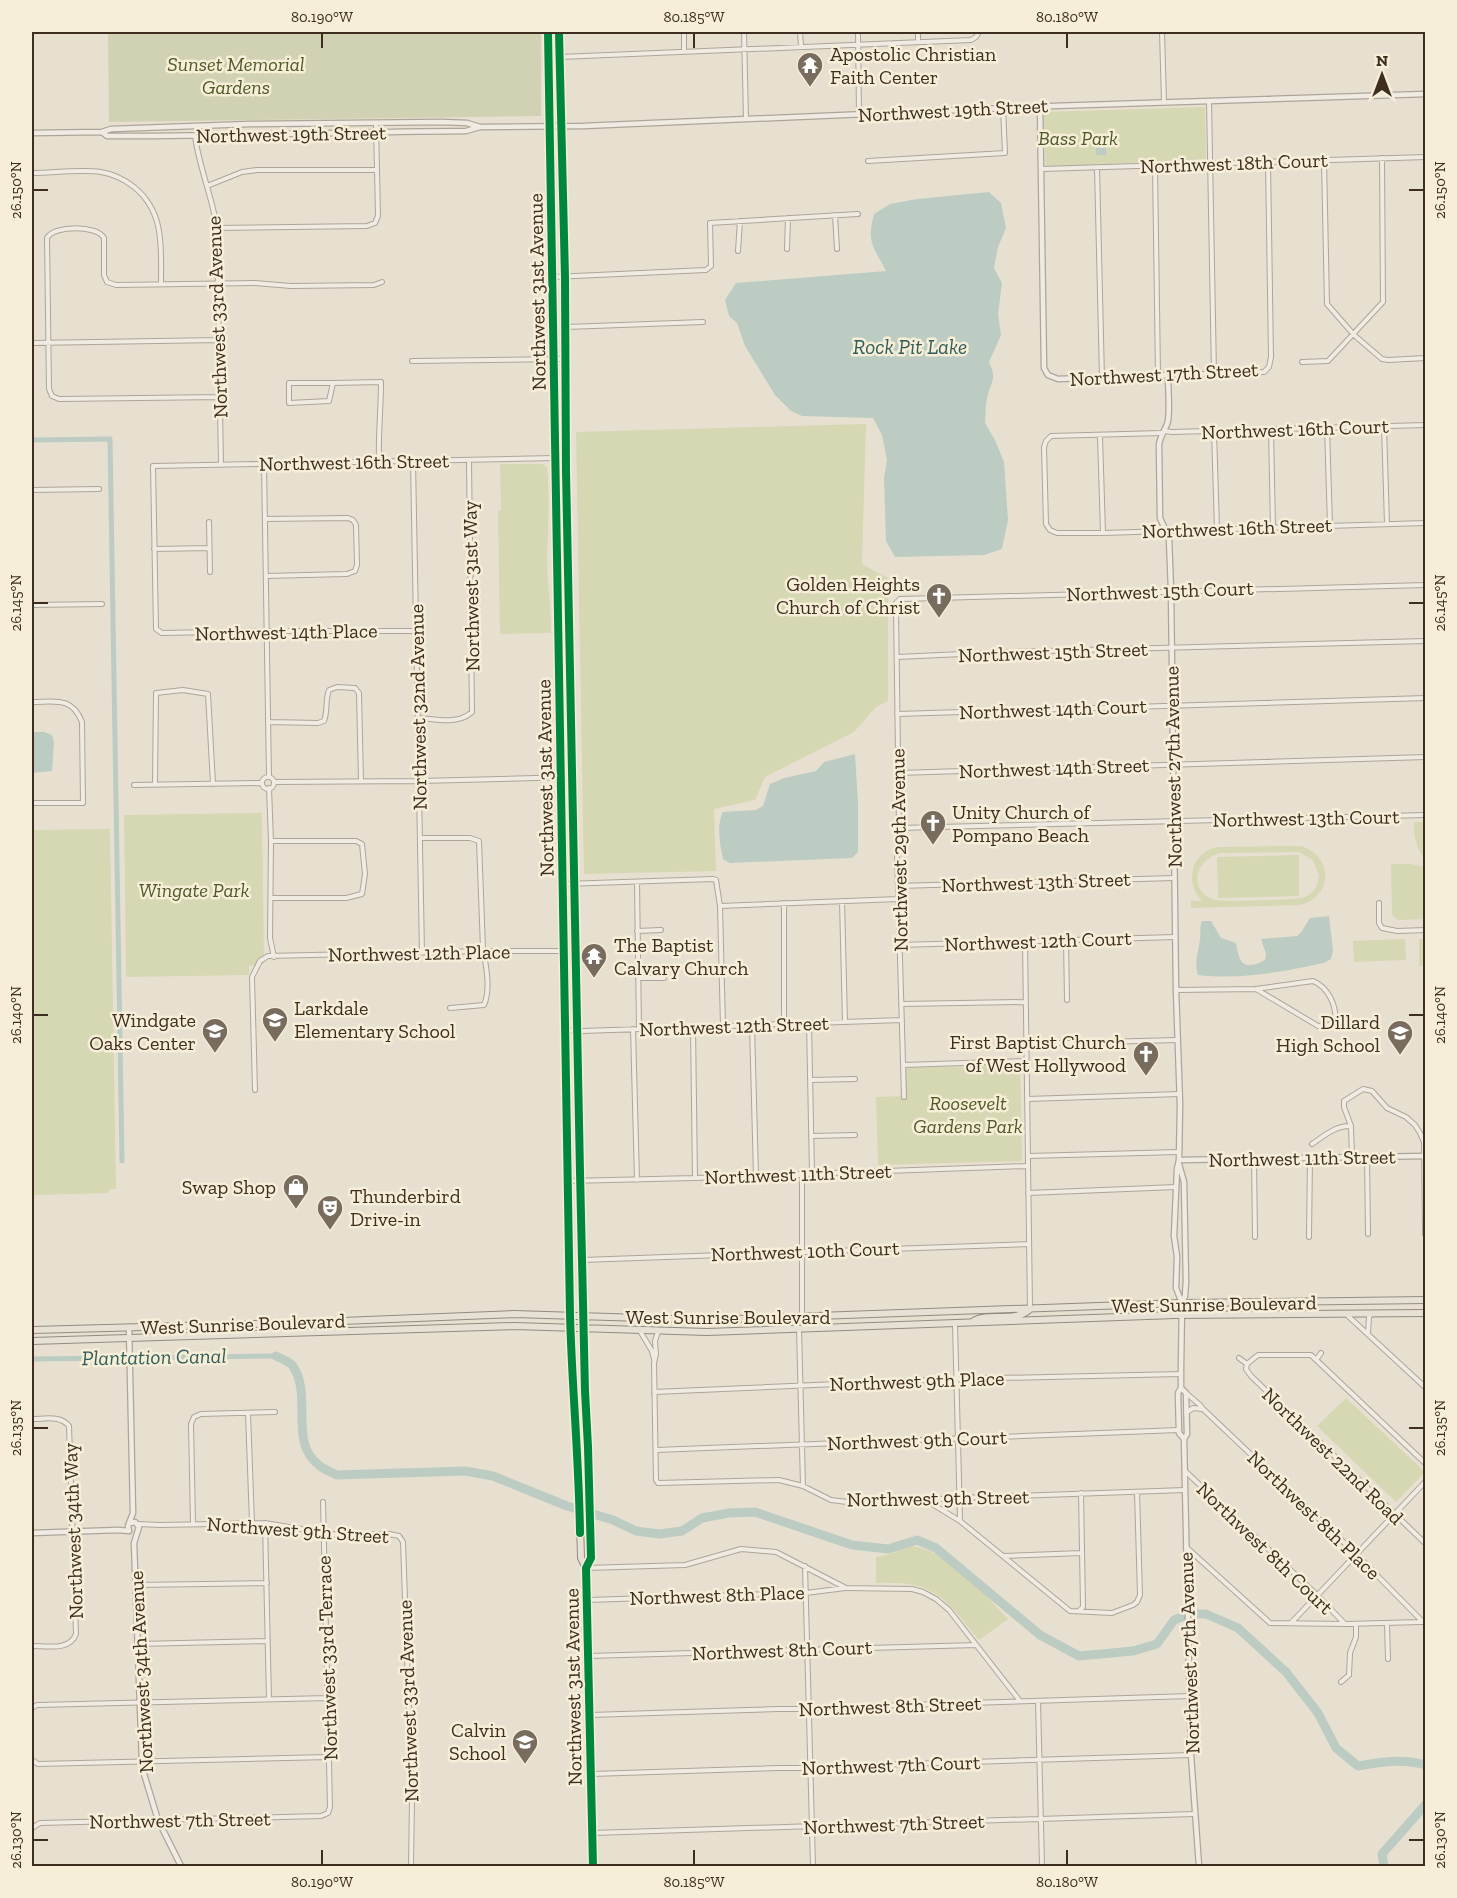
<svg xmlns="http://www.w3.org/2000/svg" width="1457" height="1898" font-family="'Zilla Slab',serif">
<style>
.green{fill:#d6d7b3;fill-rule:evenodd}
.cemetery{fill:#d1d1b3}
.water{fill:#bcccc2}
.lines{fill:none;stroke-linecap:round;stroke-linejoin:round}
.canal{stroke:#bcccc2;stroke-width:5}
.river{stroke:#bcccc2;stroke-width:9}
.minor-casing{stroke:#ada599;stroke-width:6}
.tertiary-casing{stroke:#ada599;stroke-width:7}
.primary-casing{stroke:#928b80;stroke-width:8}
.minor{stroke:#efebe3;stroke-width:4}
.tertiary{stroke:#efebe3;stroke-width:4.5}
.primary{stroke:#e6e1d4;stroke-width:6}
.cycleway-casing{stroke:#f7eed8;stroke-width:11}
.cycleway{stroke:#00873e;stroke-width:8}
.ticks{fill:none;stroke:#3d2e20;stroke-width:2}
.labels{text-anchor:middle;stroke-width:5;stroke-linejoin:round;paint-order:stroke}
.poi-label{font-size:20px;fill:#3d2e20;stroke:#f7eed8;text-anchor:end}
.park-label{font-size:20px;font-style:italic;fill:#4d5a26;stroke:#f7eed8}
.street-label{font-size:20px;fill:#3d2e20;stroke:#f7eed8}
.water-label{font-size:21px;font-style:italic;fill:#2f5d5a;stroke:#f7eed8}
.neatline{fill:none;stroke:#3d2e20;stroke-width:2}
.ticks-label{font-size:15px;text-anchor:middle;fill:#3d2e20}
</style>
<rect width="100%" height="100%" fill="#e7e0d1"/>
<path class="green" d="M1205,107L1206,159L1046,167L1043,112Z
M866,424L862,564L888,578V701L876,707L854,732L765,777L755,800L714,809L716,871L584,874L576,432Z
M500,464H542L547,467C550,497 548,527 547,557C547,582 551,607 551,633L500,634L498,511L501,510Z
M262,813L264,964L249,966V975L126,977L124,815Z
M1414,822H1425V859C1416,849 1414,836 1414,822Z
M110,829L116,1189H109V1193L32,1195V830Z
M1301,846C1334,856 1333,897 1300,905L1191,908V901H1202C1184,882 1191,853 1217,847ZM1299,852L1313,860L1319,875C1318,885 1314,893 1305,897C1297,900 1226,902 1217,900C1215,900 1210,898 1208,897C1187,884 1200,857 1221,853Z
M1299,855V896L1218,898L1217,857Z
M1391,864H1410L1425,867V919L1398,920L1392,915Z
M1405,939L1406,960L1354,962L1353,941Z
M1419,939H1425V966H1419Z
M1020,1065L1022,1161L878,1165L876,1097L906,1096L905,1068Z
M1346,1398L1425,1472L1396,1502L1317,1426Z
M912,1546C947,1550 984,1594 1008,1619L979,1640C943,1597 936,1580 876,1583V1557C889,1556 899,1549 912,1546Z"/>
<path class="cemetery" d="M108,32H541V116L109,122Z"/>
<path class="water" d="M1096,138H1106V155H1096Z
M989,192L1001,203L1006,228L998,247L994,268L1002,283L998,314L1001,335L989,362C998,380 990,382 987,399C985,406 986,415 985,423L995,440L1004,462L1008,520L1002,549L984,555L895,557L886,541L884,478L887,460L882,435L873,418L802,416L791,411L775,395L745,346L737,323L729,316L725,300L736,283L886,271C874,247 866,243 874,214L890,204L917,199Z
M32,732H44L52,735L54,742L52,771L32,773Z
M855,754L858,803V852L852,858L730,863L723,859C720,845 716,825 723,812L756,810L763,806L770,784L784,778L816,771L824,762Z
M1329,916L1333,951L1331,959L1324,963C1282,972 1241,980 1198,975C1194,963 1198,953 1200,940C1201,933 1199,928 1202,921H1211L1221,938L1236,943C1239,964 1244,971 1265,960L1266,954L1261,939L1297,936L1302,931L1310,918Z"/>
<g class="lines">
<path class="canal" d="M32,440L110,439L122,1161
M32,1359L276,1356"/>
<path class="river" d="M276,1356C280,1358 288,1361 292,1365C314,1394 287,1443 320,1466C325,1470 331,1472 337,1475L465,1471L493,1476L567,1506L613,1520L636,1531L659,1534L682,1531L702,1518L729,1513L755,1512L852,1545L888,1549L917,1540L936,1548L1040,1635L1079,1656L1133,1651L1157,1644L1174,1620L1190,1614H1206L1238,1628L1286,1672L1318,1713L1336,1748L1358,1766C1382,1762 1402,1758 1426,1765
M1384,1866L1382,1854L1426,1804"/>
<g class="minor-casing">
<path id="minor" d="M684,32V51
M744,32L746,119
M800,32L801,46
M858,32L859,115
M918,32V41
M1162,32L1164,102
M560,57L971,40L976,37L979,32
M1209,101L1214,374
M195,136C199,167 212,196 217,228L221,465
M1324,160L1327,304L1354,335L1382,359L1388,360L1426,358
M868,161L1005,153L1003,108
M1155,166L1158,375
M1097,168L1102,378
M1042,169L1426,157
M32,173C52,173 81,169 101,172C113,174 124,179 134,187C165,212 161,248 161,284
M207,186L242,172L257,170H377
M835,215L837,249
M217,228L367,226L375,223L378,216L376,123
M787,249L788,218
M738,251L740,221
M553,277L706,270L711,266L710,223L858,214
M566,327L703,322
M32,343L220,340
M412,361L565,359
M1302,362L1328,361L1383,302L1382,158
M1168,375L1264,372L1269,367L1271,357L1268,162
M289,383H333L329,401L289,403Z
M333,383L381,382C381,409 378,435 379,462
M221,397L59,399L52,396L49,389L47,238C54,225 97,225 104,238V275L107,282L116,285L255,283L291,286L374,285L382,282
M1384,426L1387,524
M1327,428L1330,525
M1271,430L1273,528
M1164,431L1172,432L1426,425
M1214,431L1217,529
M1162,433L1051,436L1046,441L1044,447L1046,524L1050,530L1057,533H1103L1426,523
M1100,436L1103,533
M413,461L422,953
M264,464L269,777
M32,490L99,489
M265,519L348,518L353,520L356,525L357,565L355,571L347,574L266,576
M209,522L210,572
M154,549L209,548
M32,605L102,604
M417,631H272L162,633L156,629L153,466L555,458
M897,657L1006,652L1426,641
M32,702C54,702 72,696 82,722L83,803H32
M897,714L1426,698
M419,718C436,719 458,725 472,712L469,460
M269,722L318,723L324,721C328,711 325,700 329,690L337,687L355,688L359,693L361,781
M898,773L1426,757
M262 783a6 6 0 1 1 12 0a6 6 0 1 1-12 0Z
M274,782L420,781L572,777
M134,785L262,783
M155,785L156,693L183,690L208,694L213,784
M269,788L271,841L270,938L274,957
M899,828L1426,815
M421,838H470L479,841L483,949C486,965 491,989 484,1005L450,1008
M637,882L639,1029
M564,884L713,879L716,880L720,906L723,1026
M898,886L1174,878
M271,898H346L362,894L365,874L362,844L356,841H271
M842,901L845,1022
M784,903V1024
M1379,903V923L1382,928L1397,931L1426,930
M720,906L899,899
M637,931L661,930
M1066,940L1067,1000
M1025,941L1030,1308
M900,945L1175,937
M638,978H664
M1176,990L1256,989L1313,981C1328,987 1337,1006 1335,1021L1329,1025L1318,1026L1256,989
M901,1004L1025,1002
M809,1024L812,1173
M752,1025L756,1176
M693,1027L695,1178
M633,1029L637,1180
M566,1030L583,1031L902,1020
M1026,1044L1177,1040
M903,1065L1026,1061
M811,1080L855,1079
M255,1090L252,977L260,961L268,956L483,951H565
M904,1097L897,854L899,828L896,608V603L900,599L1426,585
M1027,1099L1180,1094
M811,1136L855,1135
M1312,1144C1324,1136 1336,1125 1351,1126
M1028,1156L1179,1152
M1367,1156L1368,1234
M1352,1157L1351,1126L1344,1107V1101L1363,1089L1372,1091L1387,1108L1406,1117L1415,1125L1420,1133L1424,1142L1425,1234
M1254,1159L1255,1237
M802,1174V1317
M568,1181L695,1178L1028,1166
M1028,1193L1176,1187
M1309,1237L1310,1157
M582,1260L1029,1244
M1347,1315L1426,1388
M955,1324L960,1520
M799,1329L803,1486
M640,1331L652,1351L654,1359
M658,1332L655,1341L656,1354L654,1363L656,1480L658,1483L779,1480L803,1486L831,1500L847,1502L1185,1490
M1368,1333L1369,1317L1372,1313
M1239,1358L1247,1364
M1316,1360L1321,1353
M1247,1364L1246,1369L1251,1376L1426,1544
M1247,1364L1258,1355H1311L1426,1464
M654,1392L955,1379L1181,1374
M1186,1393L1200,1405L1203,1409L1356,1554L1423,1622
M248,1413L252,1523
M1186,1413L1193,1408L1202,1409
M32,1419C45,1419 60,1415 69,1426L76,1634C70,1651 47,1646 32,1646
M656,1450L1179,1430
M1185,1471L1317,1595L1345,1624
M924,1499L960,1521L1070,1611L1112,1613L1133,1605L1137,1602L1140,1595L1137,1492
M193,1523L191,1424L194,1417L201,1414L275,1412
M265,1523L269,1699
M138,1524L160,1525L265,1523L338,1535L389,1534L399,1536L403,1542L412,1800L411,1866
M1186,1547L1270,1623L1345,1624L1422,1622
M1003,1556L1082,1553
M805,1566L813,1866
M586,1568L685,1565L741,1549L776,1552L846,1588L912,1589L923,1592L936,1599L949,1610L1020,1701
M136,1585L267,1583
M587,1600L806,1593L845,1588
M1079,1611L1083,1607L1081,1493
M1291,1623L1426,1481
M1387,1624L1388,1659
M138,1644L268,1641
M588,1656L976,1645
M1341,1682L1349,1675L1350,1653L1356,1637V1624
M1038,1701L1042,1866
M32,1708L37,1705L329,1698
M590,1715L1190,1696
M32,1760L38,1764L329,1757
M591,1774L1191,1755
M32,1828L40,1823L321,1816L328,1813L330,1807L323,1502
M593,1833L1194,1814"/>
</g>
<g class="tertiary-casing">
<path id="tertiary" d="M1040,106L1044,368L1048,375L1058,379L1168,375C1168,390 1170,407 1168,421C1166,430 1160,435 1159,445L1160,518L1169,538L1171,590L1176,990L1180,1104L1179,1160L1177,1169L1174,1236L1177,1256L1176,1288L1182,1303
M102,132L107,136C227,136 346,132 466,131L480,127L583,126L1053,106L1426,94
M32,133L102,132L111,129L250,124L442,122L467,123L480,127
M1179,1160L1426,1156
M1179,1164L1184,1182L1186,1281L1185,1296L1182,1303L1181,1367V1388L1186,1393L1187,1434L1184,1439L1191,1755L1199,1866
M129,1327L133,1513L128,1526L129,1531
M1181,1388L1178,1393L1179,1433L1184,1439
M130,1523L135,1522L139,1527L134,1543L142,1762L144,1774L158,1820L181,1866
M32,1533L118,1530L129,1531"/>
</g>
<g class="primary-casing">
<path id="primary" d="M548,32L571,1340L572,1387L578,1452L581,1558L586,1568
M559,32L565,277L566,471L580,1172L585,1391L588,1447L591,1558L586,1568L593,1866
M972,1322C989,1311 1014,1324 1030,1309
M32,1330L292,1323L514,1314L707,1320L1182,1303L1426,1300
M32,1341L514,1326L707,1332L1175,1315L1426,1313"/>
</g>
<use href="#minor" class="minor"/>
<use href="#tertiary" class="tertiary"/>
<use href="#primary" class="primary"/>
<g class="cycleway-casing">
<path id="cycleway" d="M548,32L570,1315C572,1388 579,1460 580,1533
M559,32L565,277L566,471L580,1172L585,1391L588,1447L591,1558L586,1568L593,1866"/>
</g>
<use href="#cycleway" class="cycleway"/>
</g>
<path class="ticks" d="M322,33V48M694,33V48M1067,33V48M33,190H48M1409,190H1424M33,603H48M1409,603H1424M33,1015H48M1409,1015H1424M33,1428H48M1409,1428H1424M33,1840H48M1409,1840H1424M322,1850V1865M694,1850V1865M1067,1850V1865"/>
<defs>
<g id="temple-pin" transform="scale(1.35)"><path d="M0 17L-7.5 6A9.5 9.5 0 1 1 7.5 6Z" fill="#786c5e" stroke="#f7eed8"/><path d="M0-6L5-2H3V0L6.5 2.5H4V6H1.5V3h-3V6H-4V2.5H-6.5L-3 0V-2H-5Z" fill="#fff"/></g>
<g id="church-pin" transform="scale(1.35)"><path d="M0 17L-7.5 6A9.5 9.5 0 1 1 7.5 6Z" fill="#786c5e" stroke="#f7eed8"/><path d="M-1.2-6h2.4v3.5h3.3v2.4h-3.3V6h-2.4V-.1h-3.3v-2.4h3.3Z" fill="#fff"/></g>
<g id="school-pin" transform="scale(1.35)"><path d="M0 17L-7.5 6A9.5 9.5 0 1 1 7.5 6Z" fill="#786c5e" stroke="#f7eed8"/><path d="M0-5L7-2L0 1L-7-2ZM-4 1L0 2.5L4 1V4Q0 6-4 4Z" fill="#fff"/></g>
<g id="shop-pin" transform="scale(1.35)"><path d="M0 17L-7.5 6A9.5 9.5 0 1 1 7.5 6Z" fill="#786c5e" stroke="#f7eed8"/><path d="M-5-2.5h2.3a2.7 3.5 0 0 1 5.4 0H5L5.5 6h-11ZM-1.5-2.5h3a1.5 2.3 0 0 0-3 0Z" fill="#fff"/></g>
<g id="theatre-pin" transform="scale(1.35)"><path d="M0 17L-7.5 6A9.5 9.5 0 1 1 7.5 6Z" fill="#786c5e" stroke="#f7eed8"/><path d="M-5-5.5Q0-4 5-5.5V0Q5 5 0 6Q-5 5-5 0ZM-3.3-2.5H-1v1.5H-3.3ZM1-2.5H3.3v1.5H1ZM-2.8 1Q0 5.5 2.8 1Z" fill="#fff"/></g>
</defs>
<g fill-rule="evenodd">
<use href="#temple-pin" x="810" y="65"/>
<use href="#church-pin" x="939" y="596"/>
<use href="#church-pin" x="933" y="823"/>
<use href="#temple-pin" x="594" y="956"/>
<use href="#school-pin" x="275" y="1020"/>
<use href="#school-pin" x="215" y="1031"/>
<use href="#school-pin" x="1400" y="1033"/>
<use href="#church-pin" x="1146" y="1054"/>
<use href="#shop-pin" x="296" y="1187"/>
<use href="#theatre-pin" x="330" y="1208"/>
<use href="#school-pin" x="525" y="1742"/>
</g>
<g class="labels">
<g class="poi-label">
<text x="830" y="61" text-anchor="start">Apostolic Christian<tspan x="830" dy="23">Faith Center</tspan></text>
<text x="920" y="591">Golden Heights<tspan x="920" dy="23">Church of Christ</tspan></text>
<text x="952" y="819" text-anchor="start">Unity Church of<tspan x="952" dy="23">Pompano Beach</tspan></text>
<text x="614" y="952" text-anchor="start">The Baptist<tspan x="614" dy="23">Calvary Church</tspan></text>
<text x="294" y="1015" text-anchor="start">Larkdale<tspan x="294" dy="23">Elementary School</tspan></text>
<text x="196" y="1027">Windgate<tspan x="196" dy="23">Oaks Center</tspan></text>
<text x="1380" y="1029">Dillard<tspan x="1380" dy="23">High School</tspan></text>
<text x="1126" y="1049">First Baptist Church<tspan x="1126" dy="23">of West Hollywood</tspan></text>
<text x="276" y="1194">Swap Shop</text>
<text x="350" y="1203" text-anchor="start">Thunderbird<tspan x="350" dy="23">Drive-in</tspan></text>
<text x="506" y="1737">Calvin<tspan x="506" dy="23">School</tspan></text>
</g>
<g class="park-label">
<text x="236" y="71">Sunset Memorial<tspan x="236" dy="23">Gardens</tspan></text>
<text x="1078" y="145">Bass Park</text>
<text x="194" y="897">Wingate Park</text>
<text x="968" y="1110">Roosevelt<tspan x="968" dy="23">Gardens Park</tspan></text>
</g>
<g class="street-label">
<text transform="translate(953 110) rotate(-3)" y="7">Northwest 19th Street</text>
<text transform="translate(291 134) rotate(-1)" y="7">Northwest 19th Street</text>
<text transform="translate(1234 163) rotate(-2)" y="7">Northwest 18th Court</text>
<text transform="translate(537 292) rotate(-91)" y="7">Northwest 31st Avenue</text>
<text transform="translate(217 317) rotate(-92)" y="7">Northwest 33rd Avenue</text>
<text transform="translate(1164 374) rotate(-3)" y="7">Northwest 17th Street</text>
<text transform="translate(1295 429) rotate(-2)" y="7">Northwest 16th Court</text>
<text transform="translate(354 462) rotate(-1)" y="7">Northwest 16th Street</text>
<text transform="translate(1237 528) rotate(-2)" y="7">Northwest 16th Street</text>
<text transform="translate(471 586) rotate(-91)" y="7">Northwest 31st Way</text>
<text transform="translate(1160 591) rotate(-2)" y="7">Northwest 15th Court</text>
<text transform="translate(286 632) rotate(-1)" y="7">Northwest 14th Place</text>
<text transform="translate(1053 652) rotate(-2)" y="7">Northwest 15th Street</text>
<text transform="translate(418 707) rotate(-91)" y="7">Northwest 32nd Avenue</text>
<text transform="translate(1053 709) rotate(-2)" y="7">Northwest 14th Court</text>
<text transform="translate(1173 767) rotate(-91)" y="7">Northwest 27th Avenue</text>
<text transform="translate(1054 768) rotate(-2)" y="7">Northwest 14th Street</text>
<text transform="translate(545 778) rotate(-91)" y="7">Northwest 31st Avenue</text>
<text transform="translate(1306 818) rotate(-1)" y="7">Northwest 13th Court</text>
<text transform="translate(899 850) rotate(-91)" y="7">Northwest 29th Avenue</text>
<text transform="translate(1036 882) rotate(-2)" y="7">Northwest 13th Street</text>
<text transform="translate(1038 941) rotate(-2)" y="7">Northwest 12th Court</text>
<text transform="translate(419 953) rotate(-1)" y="7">Northwest 12th Place</text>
<text transform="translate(734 1026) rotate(-2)" y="7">Northwest 12th Street</text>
<text transform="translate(1302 1158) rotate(-1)" y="7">Northwest 11th Street</text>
<text transform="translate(798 1174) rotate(-2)" y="7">Northwest 11th Street</text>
<text transform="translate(805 1251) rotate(-2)" y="7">Northwest 10th Court</text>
<text transform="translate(1214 1304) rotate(-1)" y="7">West Sunrise Boulevard</text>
<text x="728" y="1324">West Sunrise Boulevard</text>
<text transform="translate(243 1324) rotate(-2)" y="7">West Sunrise Boulevard</text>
<text transform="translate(917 1381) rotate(-2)" y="7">Northwest 9th Place</text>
<text transform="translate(917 1440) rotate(-2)" y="7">Northwest 9th Court</text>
<text transform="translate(1333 1456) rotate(44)" y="7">Northwest 22nd Road</text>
<text transform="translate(938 1498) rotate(-1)" y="7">Northwest 9th Street</text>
<text transform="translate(1314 1515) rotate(44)" y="7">Northwest 8th Place</text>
<text transform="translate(298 1530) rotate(4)" y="7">Northwest 9th Street</text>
<text transform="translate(73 1531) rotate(-92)" y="7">Northwest 34th Way</text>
<text transform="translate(1265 1548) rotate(44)" y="7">Northwest 8th Court</text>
<text transform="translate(717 1595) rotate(-2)" y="7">Northwest 8th Place</text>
<text transform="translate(782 1650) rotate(-2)" y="7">Northwest 8th Court</text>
<text transform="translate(1189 1653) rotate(-92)" y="7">Northwest 27th Avenue</text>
<text transform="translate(327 1658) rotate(-92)" y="7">Northwest 33rd Terrace</text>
<text transform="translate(141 1672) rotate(-93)" y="7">Northwest 34th Avenue</text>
<text transform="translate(573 1687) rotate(-91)" y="7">Northwest 31st Avenue</text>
<text transform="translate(408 1701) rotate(-92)" y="7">Northwest 33rd Avenue</text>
<text transform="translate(890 1706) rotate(-2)" y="7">Northwest 8th Street</text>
<text transform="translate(891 1765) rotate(-2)" y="7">Northwest 7th Court</text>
<text transform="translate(180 1820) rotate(-1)" y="7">Northwest 7th Street</text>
<text transform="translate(894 1824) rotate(-2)" y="7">Northwest 7th Street</text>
</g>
<g class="water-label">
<text x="910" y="354">Rock Pit Lake</text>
<text transform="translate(154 1357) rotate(-1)" y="7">Plantation Canal</text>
</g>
</g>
<rect width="1457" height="1898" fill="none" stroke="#f7eed8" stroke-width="66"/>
<g transform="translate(1382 75)" stroke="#f7eed8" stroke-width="4.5" paint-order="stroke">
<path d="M0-4.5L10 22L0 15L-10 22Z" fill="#3d2e20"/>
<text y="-9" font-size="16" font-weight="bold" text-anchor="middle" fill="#3d2e20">N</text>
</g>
<rect x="33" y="33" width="1391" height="1832" class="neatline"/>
<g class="ticks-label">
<text x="322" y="22">80.190°W</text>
<text x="694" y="22">80.185°W</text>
<text x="1067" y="22">80.180°W</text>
<text transform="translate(16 190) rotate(-90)" y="5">26.150°N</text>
<text transform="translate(1440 190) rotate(-90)" y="5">26.150°N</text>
<text transform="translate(16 603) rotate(-90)" y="5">26.145°N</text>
<text transform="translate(1440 603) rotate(-90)" y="5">26.145°N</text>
<text transform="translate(16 1015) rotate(-90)" y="5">26.140°N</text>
<text transform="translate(1440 1015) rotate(-90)" y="5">26.140°N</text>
<text transform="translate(16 1428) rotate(-90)" y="5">26.135°N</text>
<text transform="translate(1440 1428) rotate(-90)" y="5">26.135°N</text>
<text transform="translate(16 1840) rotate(-90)" y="5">26.130°N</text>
<text transform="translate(1440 1840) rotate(-90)" y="5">26.130°N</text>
<text x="322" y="1887">80.190°W</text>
<text x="694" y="1887">80.185°W</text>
<text x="1067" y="1887">80.180°W</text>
</g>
</svg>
